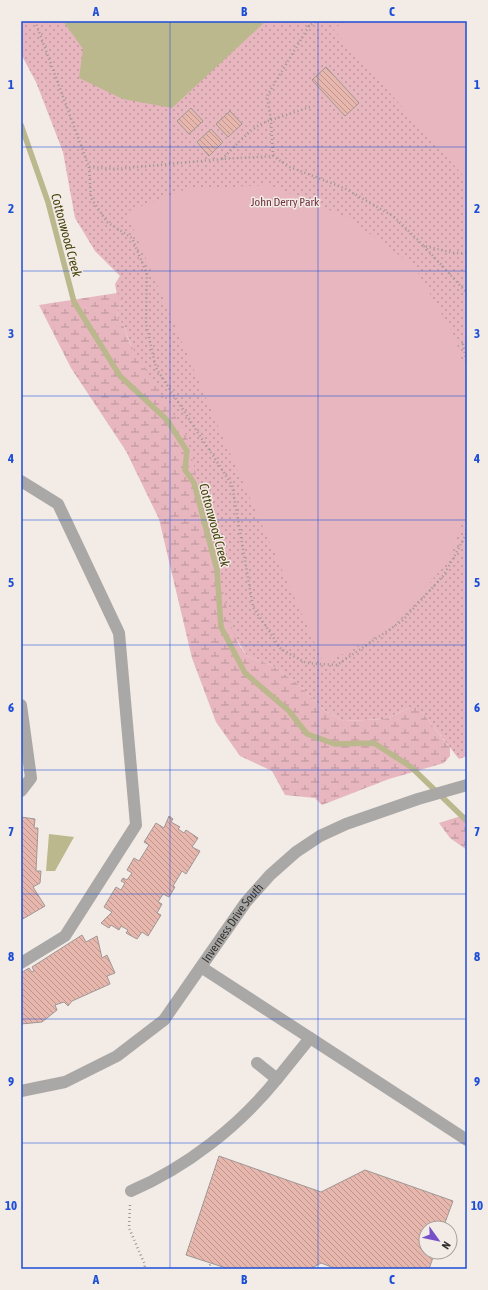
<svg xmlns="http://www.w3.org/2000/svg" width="488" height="1290" font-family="'Asap Condensed',sans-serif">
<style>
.grass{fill:url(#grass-dots)}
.wetland{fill:url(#wetland-marsh)}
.garden{fill:#e7b6be}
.water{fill:#bbb88d}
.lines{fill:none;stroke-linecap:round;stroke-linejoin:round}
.stream{stroke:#bbb88d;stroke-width:5.5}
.building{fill:url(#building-back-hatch);stroke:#9f9896}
.path{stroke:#9c9794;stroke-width:2.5;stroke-dasharray:1 3;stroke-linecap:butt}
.minor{stroke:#aaa8a6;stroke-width:12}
.grid{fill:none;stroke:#1d4ed8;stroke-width:1;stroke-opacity:0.55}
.labels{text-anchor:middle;stroke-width:3;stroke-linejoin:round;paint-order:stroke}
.park-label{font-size:12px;fill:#723443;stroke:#f2ebe6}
.street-label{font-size:12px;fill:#343230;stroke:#f2ebe6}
.water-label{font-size:13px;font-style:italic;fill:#48440f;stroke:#f2ebe6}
.neatline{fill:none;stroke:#1d4ed8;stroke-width:1.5}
.grid-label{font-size:13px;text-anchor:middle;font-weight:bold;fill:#1d4ed8}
</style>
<defs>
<pattern id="grass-dots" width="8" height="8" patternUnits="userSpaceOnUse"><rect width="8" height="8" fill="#e7b6be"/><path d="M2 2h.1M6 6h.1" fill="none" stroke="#bc959b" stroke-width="1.8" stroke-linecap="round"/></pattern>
<pattern id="wetland-marsh" width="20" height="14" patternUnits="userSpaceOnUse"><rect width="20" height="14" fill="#e7b6be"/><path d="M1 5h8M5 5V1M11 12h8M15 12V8" fill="none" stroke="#bc959b"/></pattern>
<pattern id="building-back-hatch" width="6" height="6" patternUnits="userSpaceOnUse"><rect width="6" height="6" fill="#e7b6ac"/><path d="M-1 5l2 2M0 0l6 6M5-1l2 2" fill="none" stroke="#bc958c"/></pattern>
</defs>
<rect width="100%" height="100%" fill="#f2ebe6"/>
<path class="grass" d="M21,21H467V756L459,759L422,712L409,708L385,719L344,721L325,711L298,684L273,666L247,656L234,635L124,326L117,317L119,306L124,300L117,295L115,284L120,276L95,251L75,218L63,152L36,82L21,54Z"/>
<path class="wetland" d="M117,293L124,300L119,306L117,317L124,326L130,344L187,436L231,625L239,645L247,656L273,666L298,684L325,711L344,721L385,719L409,708H416L422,712L450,748V756L444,763L389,779L322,805L315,798L285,795L272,771L240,756L216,722L192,658L159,519L126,451L71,368L39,305Z
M467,814V850L450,838L439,823Z"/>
<path class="garden" d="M346,21H467V180L333,29Z
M270,185L348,218L414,266L455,337L467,381V511L448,561L392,628L324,664L224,440L126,212L186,189Z"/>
<path class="water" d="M63,21H266L172,108L123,99L79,78L83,49Z
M49,834L74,837L55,871H46Z"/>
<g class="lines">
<path class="stream" d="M21,125L48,202L74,302L120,376L167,420L187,451L185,470L194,483L217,570L221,627L245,673L289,711L307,734L335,744L374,743L411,767L467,821"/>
</g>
<path class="building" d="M326,67L359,103L345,116L312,80Z
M191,108L203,121L189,134L177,121Z
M230,111L242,124L228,137L216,124Z
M211,129L223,142L209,156L197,142Z
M169,816L173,819L171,822L180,827L178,829L184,833L186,830L198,838L192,847L200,851L186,874L182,871L173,886L175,887L169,897L163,894L158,902L162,904L157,913L161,915L148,936L142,932L137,939L126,933L128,930L121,926L119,930L111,925L109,928L101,923L112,912L104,907L116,887L121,890L125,883L121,881L123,878L127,880L132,873L127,870L134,858L139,861L149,845L144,842L156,823L164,828Z
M21,817L35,819L34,828H38L36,871H41L40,883L33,887L45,906L21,920Z
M82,935L86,942L97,936L102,958L107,955L115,973L107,976L110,984L72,1001L68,1006L64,1002L55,1005L57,1010L42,1022L21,1024V973L29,968L32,972L34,971L32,967Z
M219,1156L321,1192L365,1170L453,1201L443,1228H426V1252H435L429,1269H337L321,1263L310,1269H229L186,1255Z"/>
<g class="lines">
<path class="path" d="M35,21L89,167L116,169L222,159L273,156L290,167L344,188L393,216L424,246L454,253H467
M308,21L309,26
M273,156L271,120L310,107
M222,159C237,145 252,125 271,120L267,96L309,26L317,21
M89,167L91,198L107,222L132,238L147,274L146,324L156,368L232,485L253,607L281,649L306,663L337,665L402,621L444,575L467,533
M424,246L467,293
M467,343L463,344L467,362
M130,1205L129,1228L145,1265L144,1269
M208,1269L211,1263"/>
<g class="minor">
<path d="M21,481L58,504L119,633L136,825L65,936L21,963"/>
<path d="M21,705L31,778L21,791"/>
<path d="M201,967L467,1140"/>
<path d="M277,1079L310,1038"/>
<path id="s1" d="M21,1091L65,1082L117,1056L164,1020L246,902L270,875L296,852L320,836L346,824L418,799L467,785"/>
<path d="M131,1191C187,1167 239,1126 277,1079L257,1063"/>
</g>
</g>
<path class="grid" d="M170,21V1269M318,21V1269M21,147H467M21,271H467M21,396H467M21,520H467M21,645H467M21,770H467M21,894H467M21,1019H467M21,1143H467"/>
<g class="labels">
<g class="park-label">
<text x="285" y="206">John Derry Park</text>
</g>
<g class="street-label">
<text dy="4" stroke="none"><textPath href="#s1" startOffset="281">Inverness Drive South</textPath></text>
</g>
<g class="water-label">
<text transform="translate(67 235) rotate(75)" y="5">Cottonwood Creek</text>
<text transform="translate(215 525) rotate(75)" y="5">Cottonwood Creek</text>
</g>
</g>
<rect width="488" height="1290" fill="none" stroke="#f2ebe6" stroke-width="44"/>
<g transform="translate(438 1240) rotate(123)"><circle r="19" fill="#f2ebe6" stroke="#a6a19d"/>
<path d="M0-3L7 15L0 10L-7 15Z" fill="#7650c9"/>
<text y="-6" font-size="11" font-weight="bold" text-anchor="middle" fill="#343230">N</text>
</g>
<rect x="22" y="22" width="444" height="1246" class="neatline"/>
<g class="grid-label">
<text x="96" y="16">A</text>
<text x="244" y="16">B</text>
<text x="392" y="16">C</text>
<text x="11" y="89">1</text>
<text x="477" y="89">1</text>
<text x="11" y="213">2</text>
<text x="477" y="213">2</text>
<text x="11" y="338">3</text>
<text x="477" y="338">3</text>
<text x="11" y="463">4</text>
<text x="477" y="463">4</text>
<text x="11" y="587">5</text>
<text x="477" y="587">5</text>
<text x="11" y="712">6</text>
<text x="477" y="712">6</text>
<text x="11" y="836">7</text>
<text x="477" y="836">7</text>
<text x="11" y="961">8</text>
<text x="477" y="961">8</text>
<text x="11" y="1086">9</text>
<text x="477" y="1086">9</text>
<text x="11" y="1210">10</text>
<text x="477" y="1210">10</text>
<text x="96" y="1284">A</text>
<text x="244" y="1284">B</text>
<text x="392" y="1284">C</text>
</g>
</svg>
